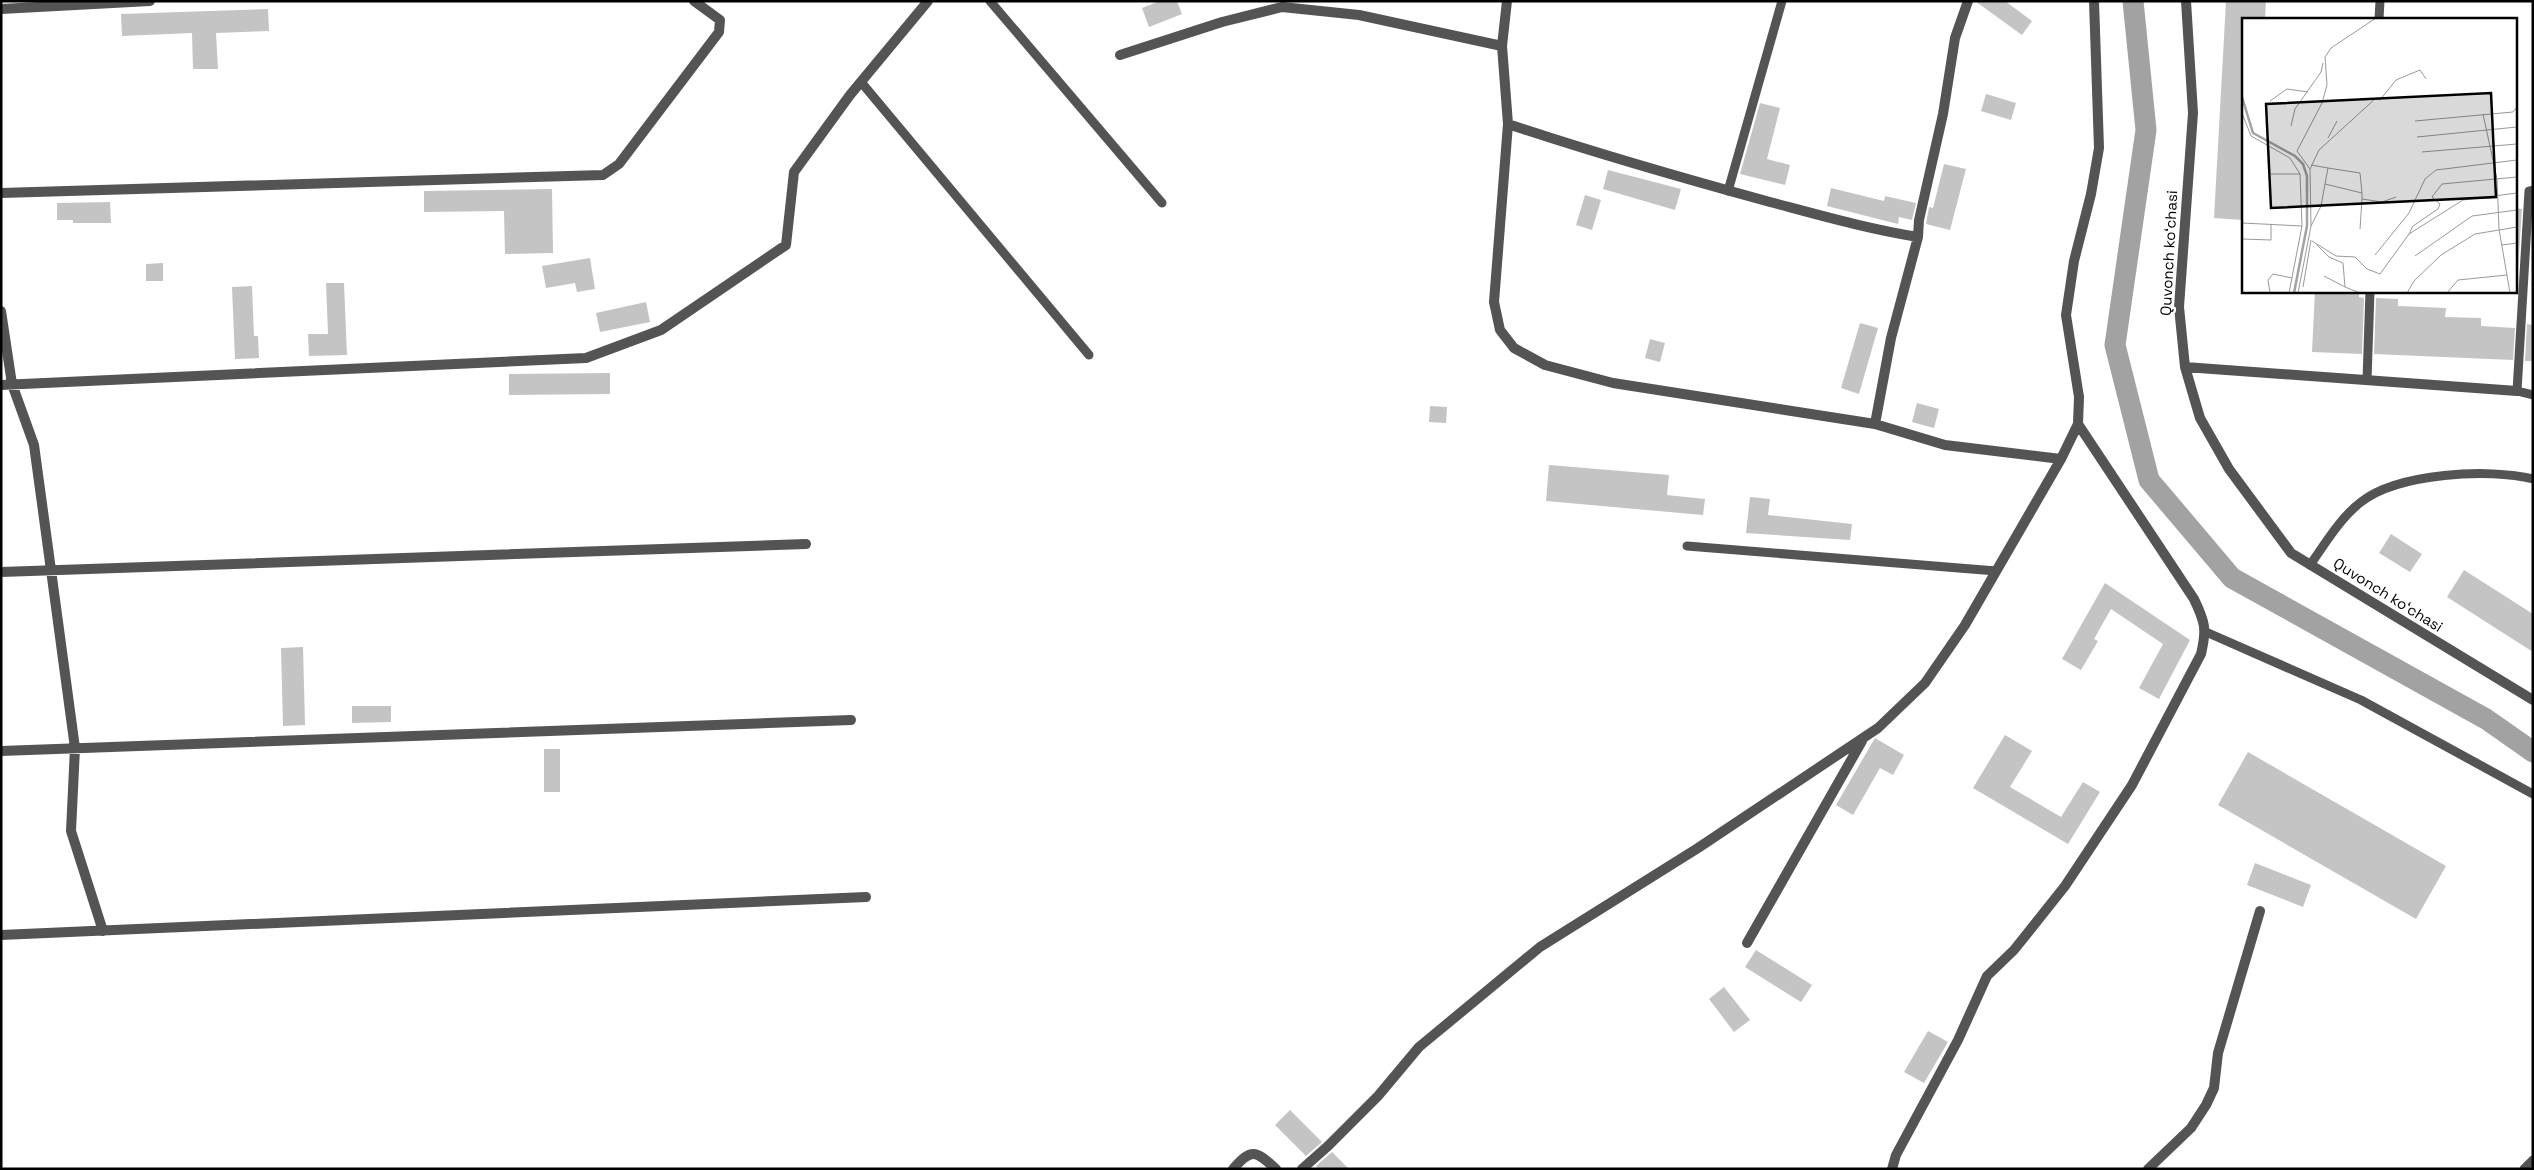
<svg xmlns="http://www.w3.org/2000/svg" width="2534" height="1170" font-family="'Space Grotesk',sans-serif">
<style>
.lines{fill:none;stroke-linecap:round;stroke-linejoin:round}
.canal{stroke:#a2a2a2;stroke-width:21}
.building{fill:#c4c4c4}
.service{stroke:#545454;stroke-width:9}
.minor{stroke:#545454;stroke-width:10}
.labels{text-anchor:middle;stroke-width:5;stroke-linejoin:round;paint-order:stroke}
.street-label{font-size:15px;fill:#000;stroke:#fff}
.inset-river{fill:none;stroke:#a2a2a2;stroke-width:2.5}
.inset-road{fill:none;stroke:#999;stroke-width:1}
.view{fill:#000;fill-opacity:0.15;stroke:#000;stroke-width:2.5}
.inset-edge{fill:none;stroke:#000;stroke-width:2.5}
</style>
<rect width="100%" height="100%" fill="#fff"/>
<g class="lines">
<path class="canal" d="M2133,1L2146,130L2115,345L2149,480L2232,578L2486,719L2533,752"/>
</g>
<path class="building" d="M1160,1H1177L1182,14L1149,27L1142,8Z
M1975,1H2005L2032,21L2022,35Z
M2226,1H2266L2265,19H2243V220L2214,218Z
M268,9L269,31L216,33L218,69H193L192,33L122,36L121,14Z
M1986,94L2016,103L2011,120L1981,111Z
M1760,103L1780,108L1767,159L1790,165L1785,185L1740,174Z
M1944,164L1966,169L1950,230L1926,224L1929,207L1933,208Z
M1608,170L1681,189L1675,210L1603,189Z
M1831,188L1884,201L1885,196L1916,203L1912,220L1899,217L1898,224L1827,206Z
M552,189L553,253L505,254L504,211L424,212V191Z
M1585,195L1601,200L1592,230L1576,225Z
M110,202L111,223H73V220H57V203Z
M2515,208L2522,209L2518,269H2515Z
M590,258L595,289L577,292L575,283L546,288L542,266Z
M163,263V281H146V264Z
M326,283H344L347,355L309,356L308,334H328Z
M252,286L254,336H258L259,358L235,359L232,287Z
M2315,291H2359V297L2364,298L2362,354L2312,352Z
M2376,298L2398,299V306L2446,308L2445,317L2481,318V326L2515,328L2513,360L2374,354Z
M646,302L650,322L600,332L596,313Z
M1860,323L1878,328L1859,394L1841,388Z
M2527,324L2533,325V361H2525Z
M1650,339L1665,343L1660,362L1645,358Z
M610,373V394L509,395V374Z
M1917,403L1939,409L1934,428L1912,422Z
M1430,406L1447,407L1446,423L1429,422Z
M1549,465L1669,475L1667,495L1705,499L1703,515L1546,501Z
M1750,497L1770,499L1768,515L1852,524L1850,540L1746,533Z
M2391,534L2422,554L2410,572L2379,553Z
M2464,570L2533,614V652L2447,597Z
M2105,583L2190,640L2159,699L2139,688L2163,644L2111,609L2094,639L2098,641L2081,670L2062,659Z
M303,647L305,725L283,726L281,648Z
M352,706H391V722L352,723Z
M2005,735L2032,751L2010,787L2061,817L2083,782L2100,792L2068,844L1973,788Z
M1875,738L1904,755L1893,775L1880,768L1853,815L1836,805Z
M544,749H560V792H544Z
M2248,752L2446,866L2416,919L2218,805Z
M2255,863L2311,885L2303,907L2247,885Z
M1756,950L1812,985L1801,1002L1745,967Z
M1724,987L1750,1020L1734,1032L1709,999Z
M1928,1031L1948,1042L1924,1083L1904,1072Z
M1290,1110L1322,1142L1306,1156L1275,1125Z
M1332,1152L1349,1169H1319L1316,1166Z"/>
<g class="lines">
<path class="service" d="M990,1L1162,203
M2379,19L2380,1
M861,82L1089,355
M2533,190L2529,191L2517,391L2533,395
M1728,191L1782,1
M2367,380L2370,291
M1687,546L1996,571
M2310,565C2325,544 2340,518 2361,502C2398,473 2489,468 2533,479
M2206,632L2361,700L2533,794
M2524,1169L2533,1160"/>
<path class="minor" d="M2186,1L2193,113L2179,307L2185,367L2200,418L2229,469L2291,553L2533,700
M1,9L150,1
M1502,46L1507,1
M1120,55L1222,22L1282,7L1359,15L1502,46L1508,124C1595,153 1682,178 1770,202C1819,215 1868,229 1918,237L1891,338L1875,424L1945,445L2061,459
M1508,124L1494,302L1500,330L1514,348L1545,365L1613,383L1875,424
M1,193L603,175L619,164L719,32L720,20L694,1
M1918,237L1919,220L1943,114L1955,38L1968,1
M1,311L12,384L34,445L51,570L75,748L71,831L103,931
M2185,367L2517,391
M1,385L586,358L661,330L786,245L794,172L850,95L928,1
M1,572L806,544
M1,751L851,720
M1,935L866,897
M1747,943L1862,741
M1233,1169C1252,1147 1256,1151 1276,1169
M1302,1169L1328,1146L1378,1096L1419,1047L1540,947L1698,848L1878,728L1925,683L1965,625L2061,459L2078,424L2079,397L2066,315L2074,261L2091,194L2099,148L2094,1
M1892,1169L1896,1155L1958,1040L1987,976L2014,950L2065,886L2132,785L2201,654C2207,629 2205,622 2194,599L2078,424
M2148,1169L2191,1128L2206,1105L2214,1088L2218,1053L2260,911"/>
</g>
<g class="labels">
<g class="street-label">
<text transform="translate(2169 253) rotate(-87)" y="5">Quvonch koʻchasi</text>
<text transform="translate(2388 595) rotate(32)" y="5">Quvonch koʻchasi</text>
</g>
</g>
<g transform="translate(2242 18)">
<rect width="275" height="275" fill="#fff"/>
<path class="inset-river" d="M0,79L11,115L53,138L61,146L65,158V208L52,275"/>
<path class="inset-road" d="M28,83L45,71L66,74M0,95L9,118L48,140L58,156L60,208L47,275M241,96L255,161L257,211L268,275M173,103L271,94L275,89M49,108L53,91L79,54L81,45M175,119L275,109M86,120L95,103M180,134L275,126M69,147L86,150L83,166L120,175V181L140,184L154,179M86,150L118,155L120,175M68,151L55,133L80,85L85,67L83,39L89,30L134,0M29,156H58M0,205L60,208M69,208L79,188L83,166M118,211L120,181M167,216L171,208L196,191L198,186L190,179L200,166L275,159M0,221L29,222V206M70,223L94,238L113,239L125,251L138,256L167,216L221,182L275,175M75,227L87,239L101,245L103,269L118,275M260,227L275,225M133,237L167,195L183,161L194,152L275,142M173,238L230,198L275,192M82,258L103,269M61,269L69,222M28,275L26,262L31,256L50,260M56,275L69,208L68,151L77,132L134,80L138,82L154,62L178,52L184,61M165,275L172,263L199,237L233,216L275,209M205,275L216,262L265,257"/>
<path class="view" d="M249,75L254,179L29,190L24,86Z"/>
<rect width="275" height="275" class="inset-edge"/>
</g>
<rect width="2534" height="1170" fill="none" stroke="#000000" stroke-width="5"/>
</svg>
